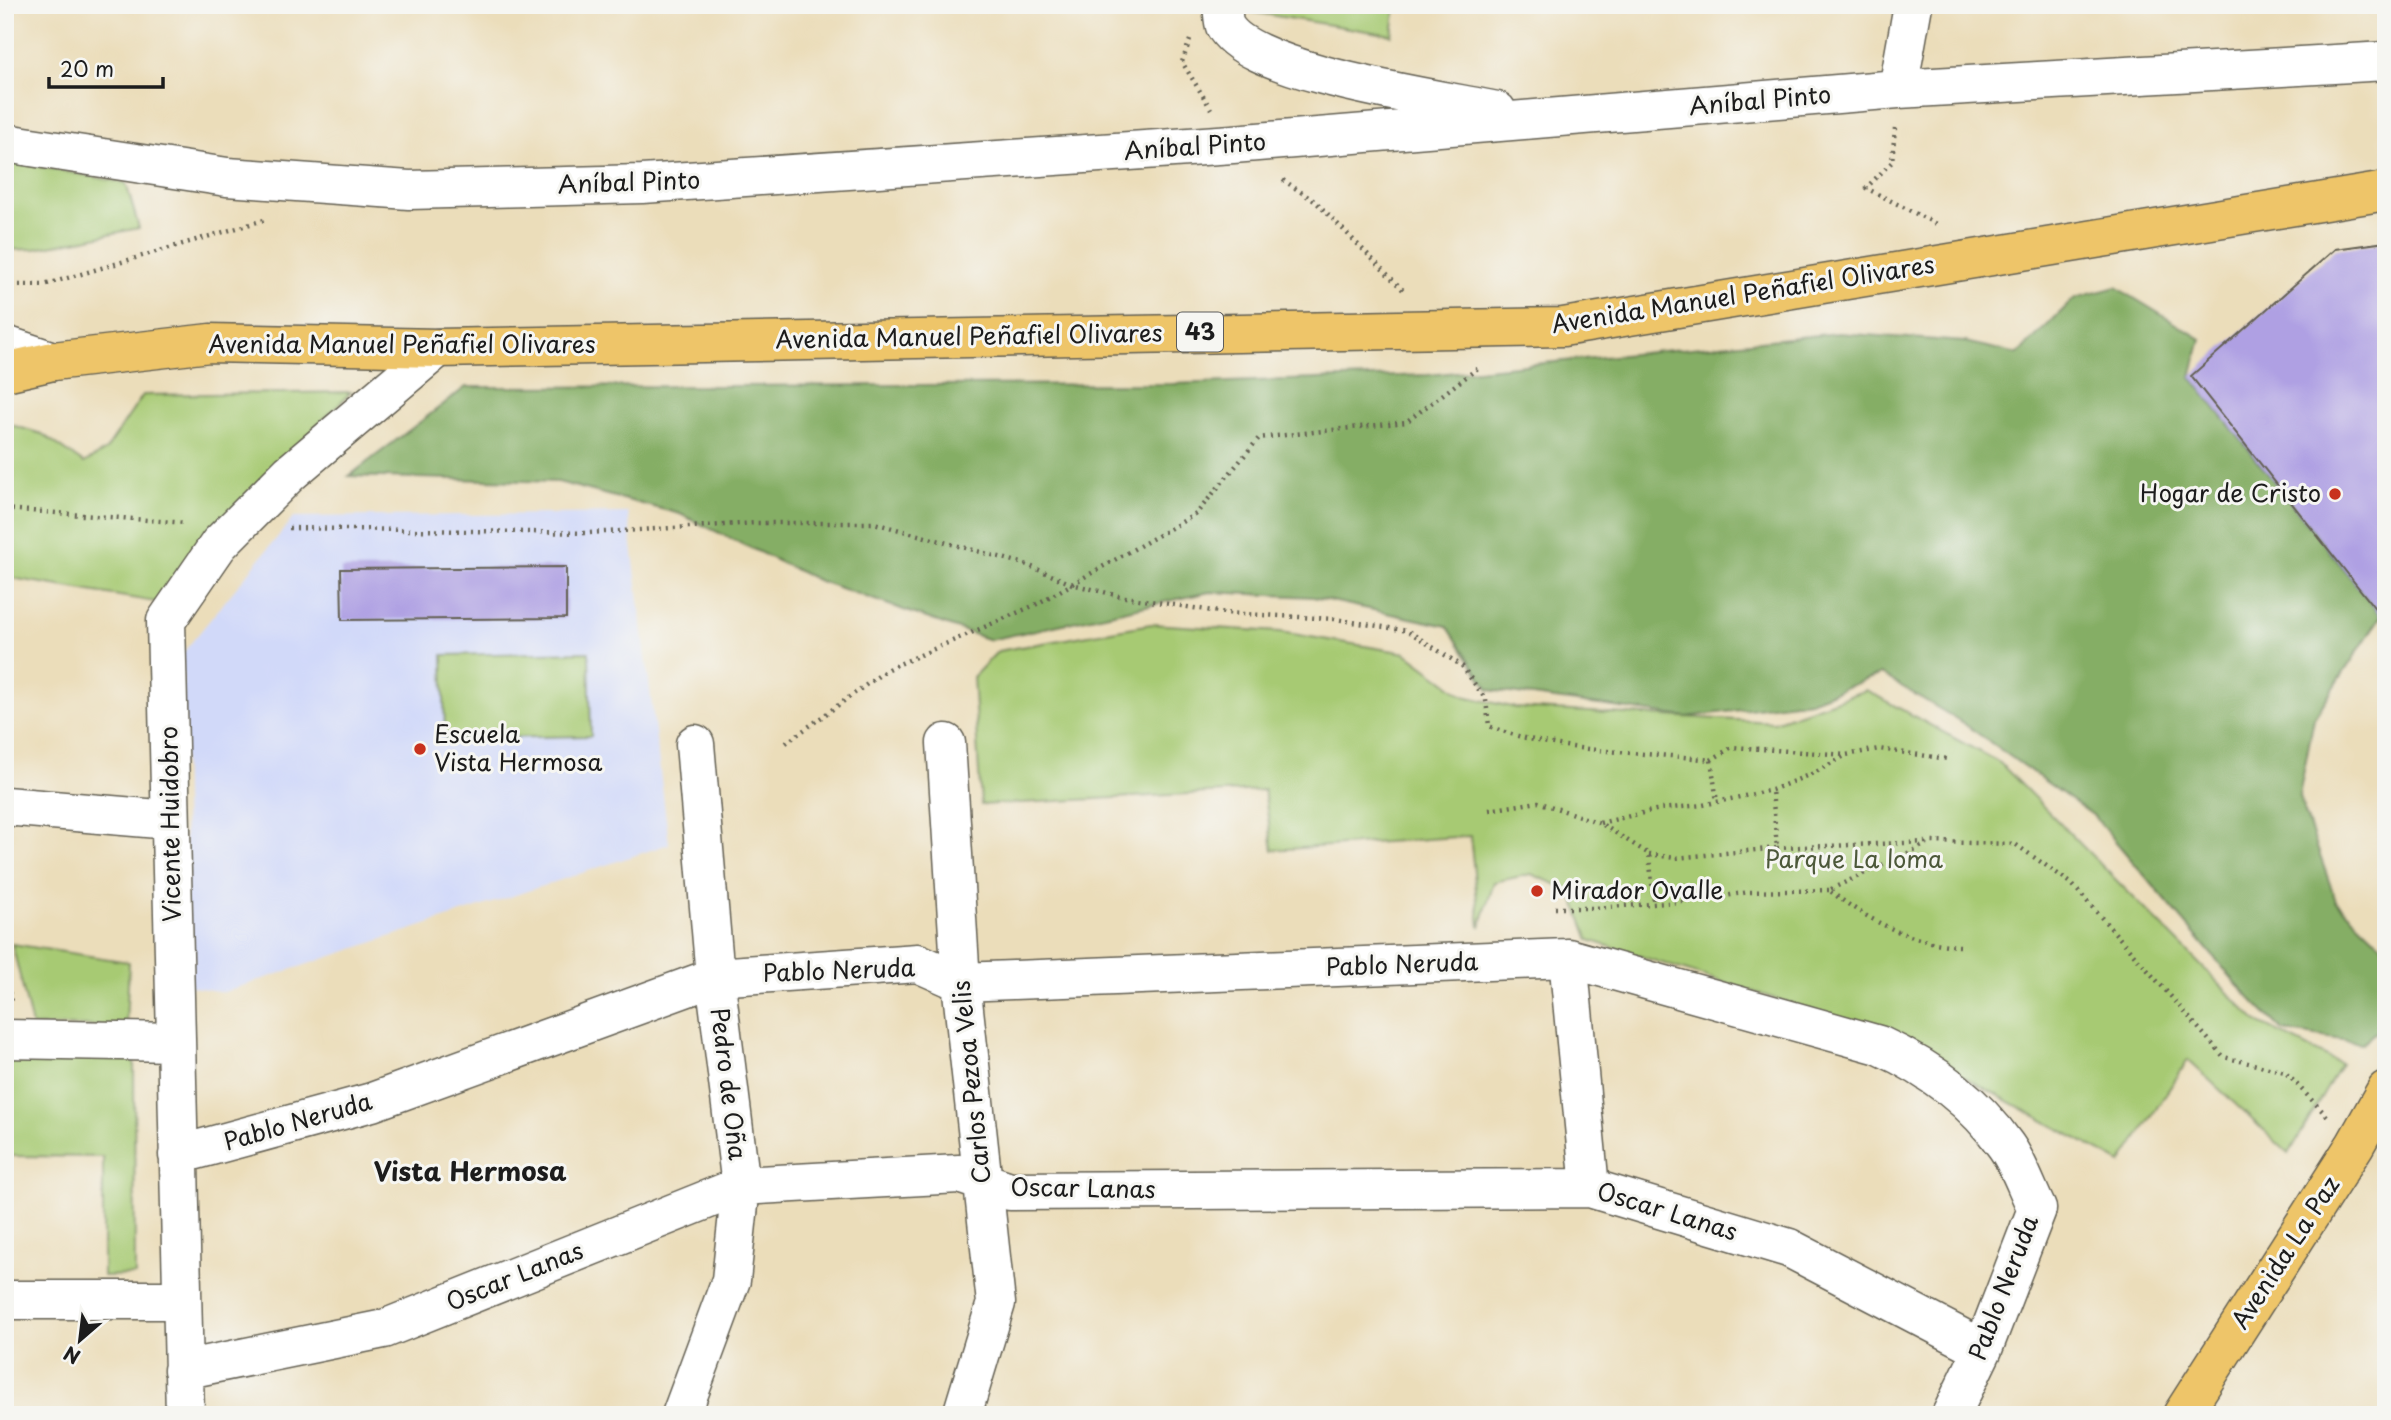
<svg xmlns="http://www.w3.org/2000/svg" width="2391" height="1420" font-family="'Playpen Sans',sans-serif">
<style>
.built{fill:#d1d9f9}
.green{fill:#a7ca73;stroke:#627348;stroke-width:2}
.forest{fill:#85ae65;stroke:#506540;stroke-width:2}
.building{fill:#afa0e3}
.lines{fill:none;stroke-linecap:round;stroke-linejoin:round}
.minor-casing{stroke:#646053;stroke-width:41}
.major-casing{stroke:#646053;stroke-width:41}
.path{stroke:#646053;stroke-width:4.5;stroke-dasharray:2 5;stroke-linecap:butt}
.minor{stroke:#fff;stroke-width:38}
.major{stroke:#eec569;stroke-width:38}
.poi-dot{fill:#c8321e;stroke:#f6f6f2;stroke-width:2.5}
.labels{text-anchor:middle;stroke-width:6;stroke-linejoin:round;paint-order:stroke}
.shield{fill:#f6f6f2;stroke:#5d5d5c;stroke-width:2}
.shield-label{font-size:23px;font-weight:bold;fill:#1c1c1c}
.street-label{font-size:24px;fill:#1c1c1c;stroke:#f6f6f2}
.poi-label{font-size:24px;fill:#1c1c1c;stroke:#f6f6f2;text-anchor:start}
.park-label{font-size:24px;fill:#4d593a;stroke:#f6f6f2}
.neighbourhood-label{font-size:26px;font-weight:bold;fill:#1c1c1c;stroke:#f6f6f2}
</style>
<rect width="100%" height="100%" fill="#f6f6f2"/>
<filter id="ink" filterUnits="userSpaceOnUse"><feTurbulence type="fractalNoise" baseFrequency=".0143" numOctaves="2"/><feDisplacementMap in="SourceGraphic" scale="14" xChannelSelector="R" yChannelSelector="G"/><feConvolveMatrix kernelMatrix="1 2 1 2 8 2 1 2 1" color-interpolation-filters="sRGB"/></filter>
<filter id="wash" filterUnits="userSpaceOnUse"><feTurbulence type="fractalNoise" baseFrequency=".00686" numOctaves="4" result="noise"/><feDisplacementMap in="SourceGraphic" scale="28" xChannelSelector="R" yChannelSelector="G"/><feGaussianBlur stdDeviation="1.57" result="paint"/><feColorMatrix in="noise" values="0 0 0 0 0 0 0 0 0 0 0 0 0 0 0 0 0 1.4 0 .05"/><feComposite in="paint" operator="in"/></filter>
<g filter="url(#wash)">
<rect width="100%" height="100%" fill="#ebddba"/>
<path class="built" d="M628,513L669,844L224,992L187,986L182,654L294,517Z"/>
<path class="green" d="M1240,5H1396L1392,35L1239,10Z
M5,160L126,183L139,228L35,249L5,250Z
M351,392L208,536L161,603L5,577V423L42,434L84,463L106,450L143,395Z
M1151,624L1281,632L1406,653L1464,696L1516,708L1774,722L1866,690L2000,763L2256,1021L2341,1064L2289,1154L2188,1060L2121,1163L1884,1033L1589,940L1570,890L1531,874L1494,882L1480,927L1470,836L1273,850L1264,790L981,805L973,677L998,651Z
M589,652L591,736L445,739L443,655Z
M12,944L129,962L126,1026H32Z
M9,1054H134L135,1275L103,1276V1157L9,1156Z"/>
<path class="forest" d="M2116,287L2201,339L2191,377L2381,616L2314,718L2299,796L2336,901L2384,947L2386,1024L2362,1043L2283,1031L2236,983L2094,816L1963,723L1881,674L1810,701L1687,717L1489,690L1447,626L1313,597L1210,592L990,640L817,580L680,514L558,482L349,476L466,387L1172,384L1428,375L1838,333L1965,342L2018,354L2075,298Z"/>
<g id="blocks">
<path class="building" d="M2386,242V613L2381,616L2191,376L2335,249Z
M566,567V618L342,620L341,569Z"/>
</g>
</g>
<g filter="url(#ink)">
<use href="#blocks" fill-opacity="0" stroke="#646053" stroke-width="2"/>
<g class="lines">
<g class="minor-casing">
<path id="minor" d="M1222,5C1223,11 1223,21 1225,26C1249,73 1445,100 1497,111
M1898,89L1913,5
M5,143L227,177L409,190L642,184L1233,144L1898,89L2386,61
M5,345L53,361
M946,743L961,982L996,1303L962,1415
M5,806L170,820
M1568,958L1590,1188
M5,1039L176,1042
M178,1155L372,1102L715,977L918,963L961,982L1568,958L1879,1045C1929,1068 1974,1100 2006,1146C2019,1164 2027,1189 2037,1209L1983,1349L1951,1415
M5,1300H182
M183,1370L384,1329L741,1186L959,1174L1010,1191L1590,1188L1789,1248L1983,1349
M185,1415L166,621L219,544L290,473L438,348
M681,1415L731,1280L741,1186L715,977L695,744"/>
</g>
<g class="major-casing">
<path id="major" d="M5,372L53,361L210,343L438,348L1563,327L2386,191
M2182,1415L2355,1145L2386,1090"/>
</g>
<path class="path" d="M1190,40L1182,62L1211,109
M1895,128L1892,162L1866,188L1938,225
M1283,180L1316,202L1405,292
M5,285H44L264,220
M5,509L186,523
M289,528L588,533L757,523H874L1025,564L1072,584L1119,596L1225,613L1335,619L1408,631L1462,666L1486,700L1489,726C1557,754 1639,751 1711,760L1717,802
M786,743L888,669L1035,605L1196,514L1259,438L1406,422L1478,368
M1711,760L1732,747L1846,755L1879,749L1948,759
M1489,810L1538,802L1600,823L1649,854L1654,902
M1600,823L1660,809L1703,805L1772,790L1816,772L1846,755
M1777,848L1927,842
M1649,854L1675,858L1777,848L1772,790
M1555,908H1594L1695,901L1749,892L1829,890
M1960,946C1913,944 1865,919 1829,890L1931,842L2015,844L2071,883L2224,1057L2285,1072L2328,1117
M5,979L12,1001"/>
<use href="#minor" class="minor"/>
<use href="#major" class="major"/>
</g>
</g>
<g class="poi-dot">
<circle cx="2335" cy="494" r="7"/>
<circle cx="420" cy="749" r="7"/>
<circle cx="1537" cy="891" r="7"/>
</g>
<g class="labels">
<rect class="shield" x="1177" y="312.5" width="46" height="39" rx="5"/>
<g class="shield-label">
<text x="1200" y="340">43</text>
</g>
<g class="street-label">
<text transform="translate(1760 101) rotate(-5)" y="8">Aníbal Pinto</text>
<text transform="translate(1195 147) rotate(-4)" y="8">Aníbal Pinto</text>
<text transform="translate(629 183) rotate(-2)" y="8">Aníbal Pinto</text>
<text transform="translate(1743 295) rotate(-9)" y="8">Avenida Manuel Peñafiel Olivares</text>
<text transform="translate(969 337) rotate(-1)" y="8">Avenida Manuel Peñafiel Olivares</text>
<text x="402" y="353">Avenida Manuel Peñafiel Olivares</text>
<text transform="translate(171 824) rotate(-91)" y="8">Vicente Huidobro</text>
<text transform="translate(1402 965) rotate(-2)" y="8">Pablo Neruda</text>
<text transform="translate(839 971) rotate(-2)" y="8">Pablo Neruda</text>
<text transform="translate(972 1082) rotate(-96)" y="8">Carlos Pezoa Velis</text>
<text transform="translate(728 1084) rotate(83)" y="8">Pedro de Oña</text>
<text transform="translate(298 1122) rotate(-16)" y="8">Pablo Neruda</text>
<text transform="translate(1083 1189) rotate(1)" y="8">Oscar Lanas</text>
<text transform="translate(1667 1212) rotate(17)" y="8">Oscar Lanas</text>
<text transform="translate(2286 1253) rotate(-57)" y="8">Avenida La Paz</text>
<text transform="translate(515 1277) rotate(-22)" y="8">Oscar Lanas</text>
<text transform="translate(2004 1288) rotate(-69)" y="8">Pablo Neruda</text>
</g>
<g class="poi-label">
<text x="2321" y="502" text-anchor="end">Hogar de Cristo</text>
<text x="434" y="743">Escuela<tspan x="434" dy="28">Vista Hermosa</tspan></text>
<text x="1551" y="899">Mirador Ovalle</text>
</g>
<g class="park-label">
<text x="1854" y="868">Parque La loma</text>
</g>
<g class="neighbourhood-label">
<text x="470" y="1181">Vista Hermosa</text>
</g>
</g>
<rect width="2391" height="1420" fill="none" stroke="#f6f6f2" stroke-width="28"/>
<g transform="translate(80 1340) rotate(208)" stroke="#f6f6f2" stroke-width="5" paint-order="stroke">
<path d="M0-5L12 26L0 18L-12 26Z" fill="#1c1c1c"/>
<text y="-10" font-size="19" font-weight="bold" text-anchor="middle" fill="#1c1c1c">N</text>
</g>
<path d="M49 77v10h114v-10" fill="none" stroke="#1c1c1c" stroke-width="3.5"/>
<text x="60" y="77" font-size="21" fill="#1c1c1c" stroke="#f6f6f2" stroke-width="5" paint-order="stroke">20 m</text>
</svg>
